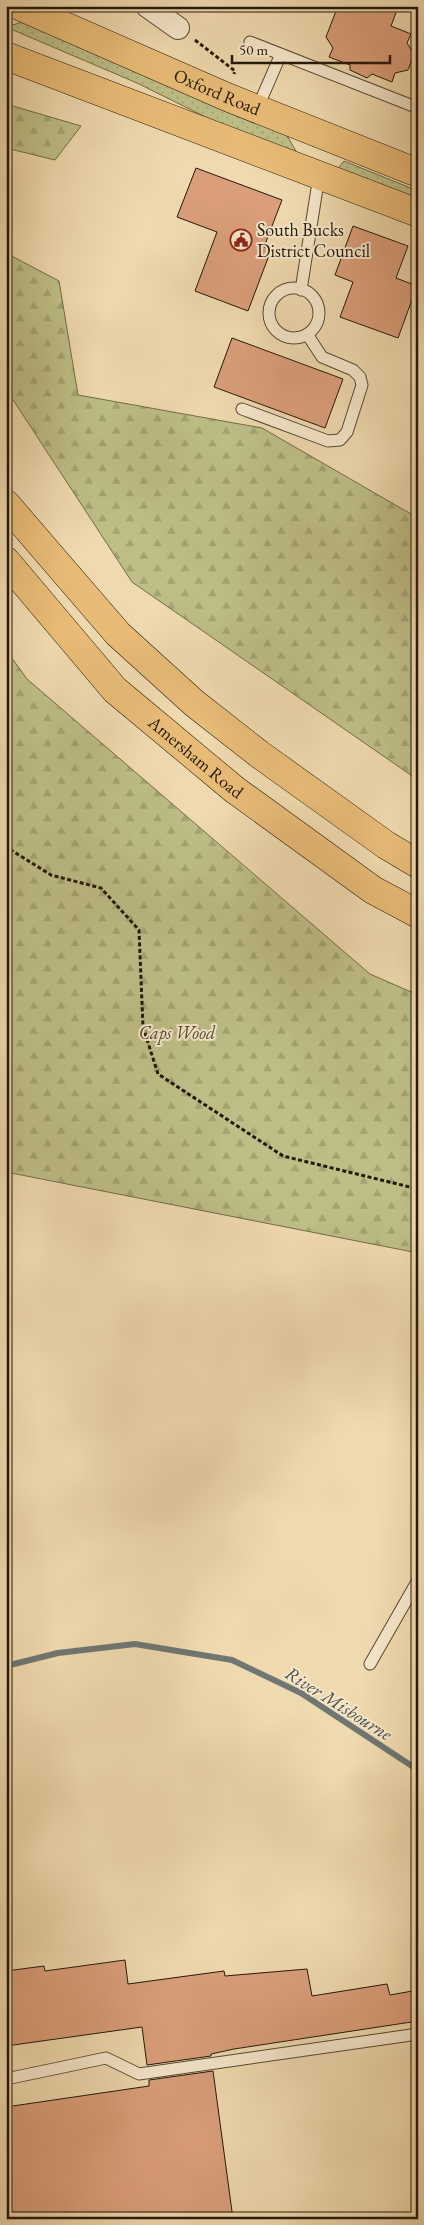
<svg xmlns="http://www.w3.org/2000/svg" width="424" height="2225" font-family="'EB Garamond',serif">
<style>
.grass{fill:url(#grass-dots);stroke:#716b48}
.forest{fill:url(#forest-firs);stroke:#716b48}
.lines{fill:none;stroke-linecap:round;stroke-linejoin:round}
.stream{stroke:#6e7771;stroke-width:6}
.building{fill:#da9e7a;stroke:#241809}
.service-casing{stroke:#574832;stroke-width:13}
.minor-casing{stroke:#574832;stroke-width:24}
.primary-casing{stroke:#241809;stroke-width:29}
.trunk-casing{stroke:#241809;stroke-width:29}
.path{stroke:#241809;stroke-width:3;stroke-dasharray:4 2.5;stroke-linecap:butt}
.service{stroke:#f5e6ca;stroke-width:11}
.minor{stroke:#f5e6ca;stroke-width:22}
.primary{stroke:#e8bc77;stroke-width:28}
.trunk{stroke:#e8bc77;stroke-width:28}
.labels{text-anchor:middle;stroke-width:4;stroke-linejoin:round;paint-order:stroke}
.street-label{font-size:18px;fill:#241809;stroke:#f5e6ca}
.poi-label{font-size:18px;fill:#241809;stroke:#f5e6ca;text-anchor:start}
.park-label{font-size:18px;font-style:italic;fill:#524a2f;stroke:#f5e6ca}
.water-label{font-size:19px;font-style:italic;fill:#4f5046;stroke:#f5e6ca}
</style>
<defs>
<pattern id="grass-dots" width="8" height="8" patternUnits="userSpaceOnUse" patternTransform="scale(1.25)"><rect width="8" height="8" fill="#bebe87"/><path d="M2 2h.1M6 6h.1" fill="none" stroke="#a3a373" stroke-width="1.8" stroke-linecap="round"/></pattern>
<pattern id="forest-firs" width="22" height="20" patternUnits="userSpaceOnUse" patternTransform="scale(1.25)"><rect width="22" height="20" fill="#bebe87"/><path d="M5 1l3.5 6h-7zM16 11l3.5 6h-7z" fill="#a3a373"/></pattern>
</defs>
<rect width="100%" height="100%" fill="#efd9ae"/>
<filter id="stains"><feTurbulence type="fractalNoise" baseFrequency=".004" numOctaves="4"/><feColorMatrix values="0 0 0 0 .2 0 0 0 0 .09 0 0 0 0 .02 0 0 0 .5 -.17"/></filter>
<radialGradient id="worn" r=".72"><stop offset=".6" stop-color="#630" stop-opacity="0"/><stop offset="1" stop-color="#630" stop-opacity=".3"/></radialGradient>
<path class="grass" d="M35,18L284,130L297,153L266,147L137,83L6,27Z
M344,161L418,191V201L336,171Z"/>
<path class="forest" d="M6,104L81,126L55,160L6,148Z
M6,253L59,281L78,395L262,428L418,518V780L132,582L6,389Z
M6,650L27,679L370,974L418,995V1253L6,1172Z"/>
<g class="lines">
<path class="stream" d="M6,1664L10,1665L58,1653L135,1644L232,1660L301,1693L418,1770"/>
</g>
<path class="building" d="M338,6H387L397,10L391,26L411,34L407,43L414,54L408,70L395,73L392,82L372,74L367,78L350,70V65L329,57L333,48L326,37Z
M196,168L282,200L264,247L271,250L248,311L195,291L217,232L177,217Z
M353,226L408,246L396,278L417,286L398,338L340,317L353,282L335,275Z
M232,338L343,379L325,428L214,387Z
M125,1960L128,1984L224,1971L225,1976L307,1969L312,1996L387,1984L390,1995L418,1990V2021L234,2049L211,2054V2056L147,2065L142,2027L6,2046V1971L44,1966L45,1971Z
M213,2071L233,2219H6V2107L149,2086V2080Z"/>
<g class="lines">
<g class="service-casing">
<path id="service" d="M250,42L413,106L418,103
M257,109L281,54
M269 313a25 25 0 1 1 50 0a25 25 0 1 1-50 0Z
M301,290L319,176
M242,409L328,441L340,440L347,432L362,385L360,377L353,370L322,357L307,334
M370,1664L418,1580
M6,2079L106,2058L139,2074L418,2034"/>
</g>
<g class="minor-casing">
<path id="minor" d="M147,6L178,28"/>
</g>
<g class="primary-casing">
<g id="primary">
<path id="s1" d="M19,6L227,97L418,173"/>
<path d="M6,56L418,213"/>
</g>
</g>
<g class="trunk-casing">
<g id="trunk">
<path d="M6,504L118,634L194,703L259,754L386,845L418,864"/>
<path id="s2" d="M6,561L115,690L235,790L373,890L418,914"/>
</g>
</g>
<path class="path" d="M195,40L235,71L234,74
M6,830L11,850L51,875L101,888L139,930L143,1027L158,1074L283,1156L418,1189"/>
<use href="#service" class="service"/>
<use href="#minor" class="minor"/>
<use href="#primary" class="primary"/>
<use href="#trunk" class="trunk"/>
</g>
<defs>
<g id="civic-ring" transform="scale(1.125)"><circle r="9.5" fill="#f5e6ca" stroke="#8f2418" stroke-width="1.5"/><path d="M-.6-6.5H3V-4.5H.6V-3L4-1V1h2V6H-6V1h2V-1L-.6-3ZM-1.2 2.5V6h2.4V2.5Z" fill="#8f2418"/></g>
</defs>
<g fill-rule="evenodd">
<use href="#civic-ring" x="241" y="240"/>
</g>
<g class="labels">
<g class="street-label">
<text dy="6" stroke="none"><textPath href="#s1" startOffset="216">Oxford Road</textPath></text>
<text dy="6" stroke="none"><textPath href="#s2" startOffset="274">Amersham Road</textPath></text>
</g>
<g class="poi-label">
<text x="257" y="236">South Bucks<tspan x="257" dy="21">District Council</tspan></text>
</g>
<g class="park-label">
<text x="177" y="1039">Caps Wood</text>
</g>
<g class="water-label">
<text transform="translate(339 1703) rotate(32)" y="7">River Misbourne</text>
</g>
</g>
<rect width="424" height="2225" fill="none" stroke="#efd9ae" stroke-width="25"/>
<rect x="8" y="8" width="409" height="2210" fill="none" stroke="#241809" stroke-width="2.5"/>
<rect x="12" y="12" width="399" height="2200" fill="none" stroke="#241809"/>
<path d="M232 55v8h158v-8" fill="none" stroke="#241809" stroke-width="2.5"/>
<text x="239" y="55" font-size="15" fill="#241809" stroke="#f5e6ca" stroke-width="4" paint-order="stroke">50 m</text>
<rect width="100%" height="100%" filter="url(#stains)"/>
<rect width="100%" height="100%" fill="url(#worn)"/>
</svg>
